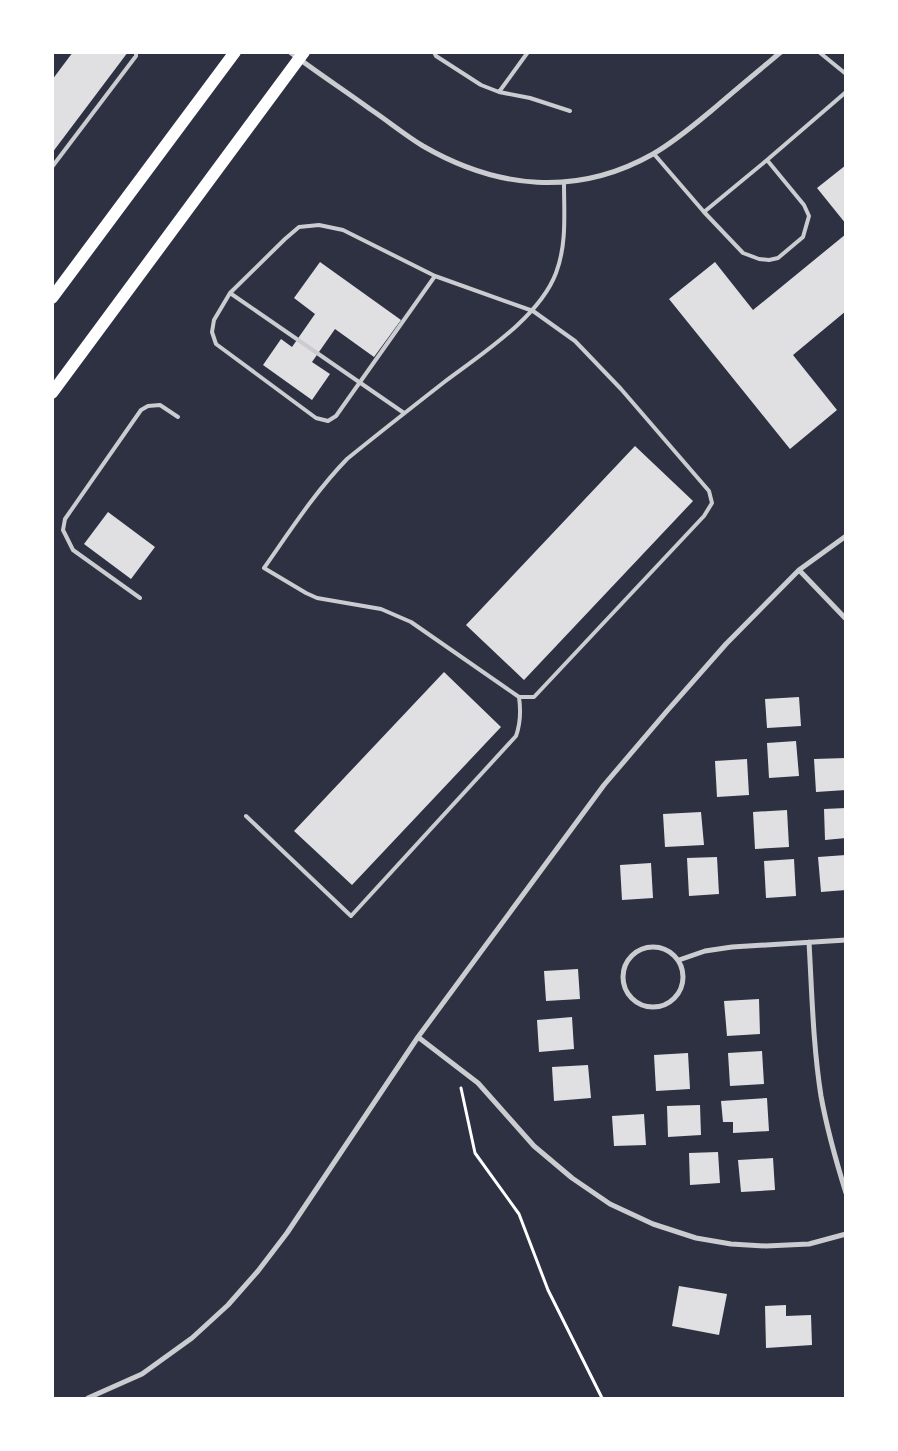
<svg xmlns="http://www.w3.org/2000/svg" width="898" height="1451" font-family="Merriweather,serif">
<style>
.building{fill:#e0e0e3}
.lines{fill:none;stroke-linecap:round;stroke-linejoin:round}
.path{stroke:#fff;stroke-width:3}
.service{stroke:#caccd0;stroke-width:4}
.minor{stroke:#caccd0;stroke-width:5}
.primary{stroke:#fff;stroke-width:12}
</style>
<rect width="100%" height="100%" fill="#2d3142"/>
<path class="building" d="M73,52H128L52,153V80Z
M846,165V224L817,188Z
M846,234V311L793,355L837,410L790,449L669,299L715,262L753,310Z
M320,262L401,320L374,357L335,329L312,362L330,374L312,400L263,365L281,339L292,347L315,314L294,298Z
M635,446L693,501L524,680L466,625Z
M108,512L155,547L131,579L84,544Z
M444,672L501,727L352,885L294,831Z
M799,697L801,726L767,728L765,699Z
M796,741L799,776L769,778L767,743Z
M846,758V790L816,792L814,759Z
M747,759L749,795L717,797L715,761Z
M846,808V838L825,840L824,809Z
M787,810L789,847L755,849L753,812Z
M701,812L704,845L665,847L663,814Z
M846,855V890L821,892L818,857Z
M717,857L719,894L689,896L687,858Z
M794,859L796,896L766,898L764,861Z
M651,863L653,898L622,900L620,865Z
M578,969L580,999L546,1001L544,971Z
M759,999L760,1034L727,1036L724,1001Z
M572,1017L574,1049L539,1052L537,1020Z
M762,1051L764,1084L730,1086L728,1053Z
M688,1053L690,1089L656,1091L654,1055Z
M588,1065L591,1098L554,1101L552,1067Z
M767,1098L769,1131L733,1133V1122H723L721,1101Z
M700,1105L701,1135L668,1137L667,1106Z
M644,1114L646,1145L614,1146L612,1116Z
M718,1152L720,1183L690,1185L689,1153Z
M773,1158L775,1190L741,1192L738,1160Z
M679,1286L727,1294L719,1335L672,1326Z
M786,1305V1316L811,1315L812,1345L766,1348L765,1306Z"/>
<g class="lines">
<path class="path" d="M461,1088L475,1153L519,1214L548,1290L602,1398"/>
<path class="service" d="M434,52L436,56L481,85L499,92
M528,52L499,92L530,98L570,111
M819,52L846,74
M654,154L704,212L767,160L846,92
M52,167L136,56V52
M704,212L743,253L759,259L769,260L778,258L803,237L809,216L804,205L767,160
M230,293L214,320L212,332L216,344L316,418L328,421L336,416L435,276
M404,413L230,293L285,239L299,227L319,225L343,230L435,276L533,311L575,341L621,389L709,491L712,503L704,516L534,697H519L411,622L381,609L317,598L306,593L264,568C290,531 315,492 347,459C379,433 411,408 443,383C480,355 539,318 556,273C567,244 564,213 564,183
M140,598L73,550L63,530L65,519L141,410L148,406L160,405L178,417
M246,816L351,916L516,736C521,722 521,711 519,697"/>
<path class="minor" d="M290,52C316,72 344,90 370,109C388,121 405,135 423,146C497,189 577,197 653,154C674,142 693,126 711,111C734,91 757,72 781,52
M799,570L846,619
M809,942C812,994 813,1045 821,1096C827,1129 836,1161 846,1193
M623 977a30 30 0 1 1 60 0a30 30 0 1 1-60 0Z
M679,960L705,951L732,947L846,940
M418,1037L478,1083L534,1146L572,1178L610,1204L653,1224L696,1238L731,1244L766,1246L809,1244L846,1234
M88,1398L142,1374L192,1338L228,1305L258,1271L287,1233L418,1037L604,785L667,711L726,644L799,570L846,536"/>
<path class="primary" d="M52,298L235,52
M52,393L304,52"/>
</g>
<rect width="898" height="1451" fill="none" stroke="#ffffff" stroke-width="108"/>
</svg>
